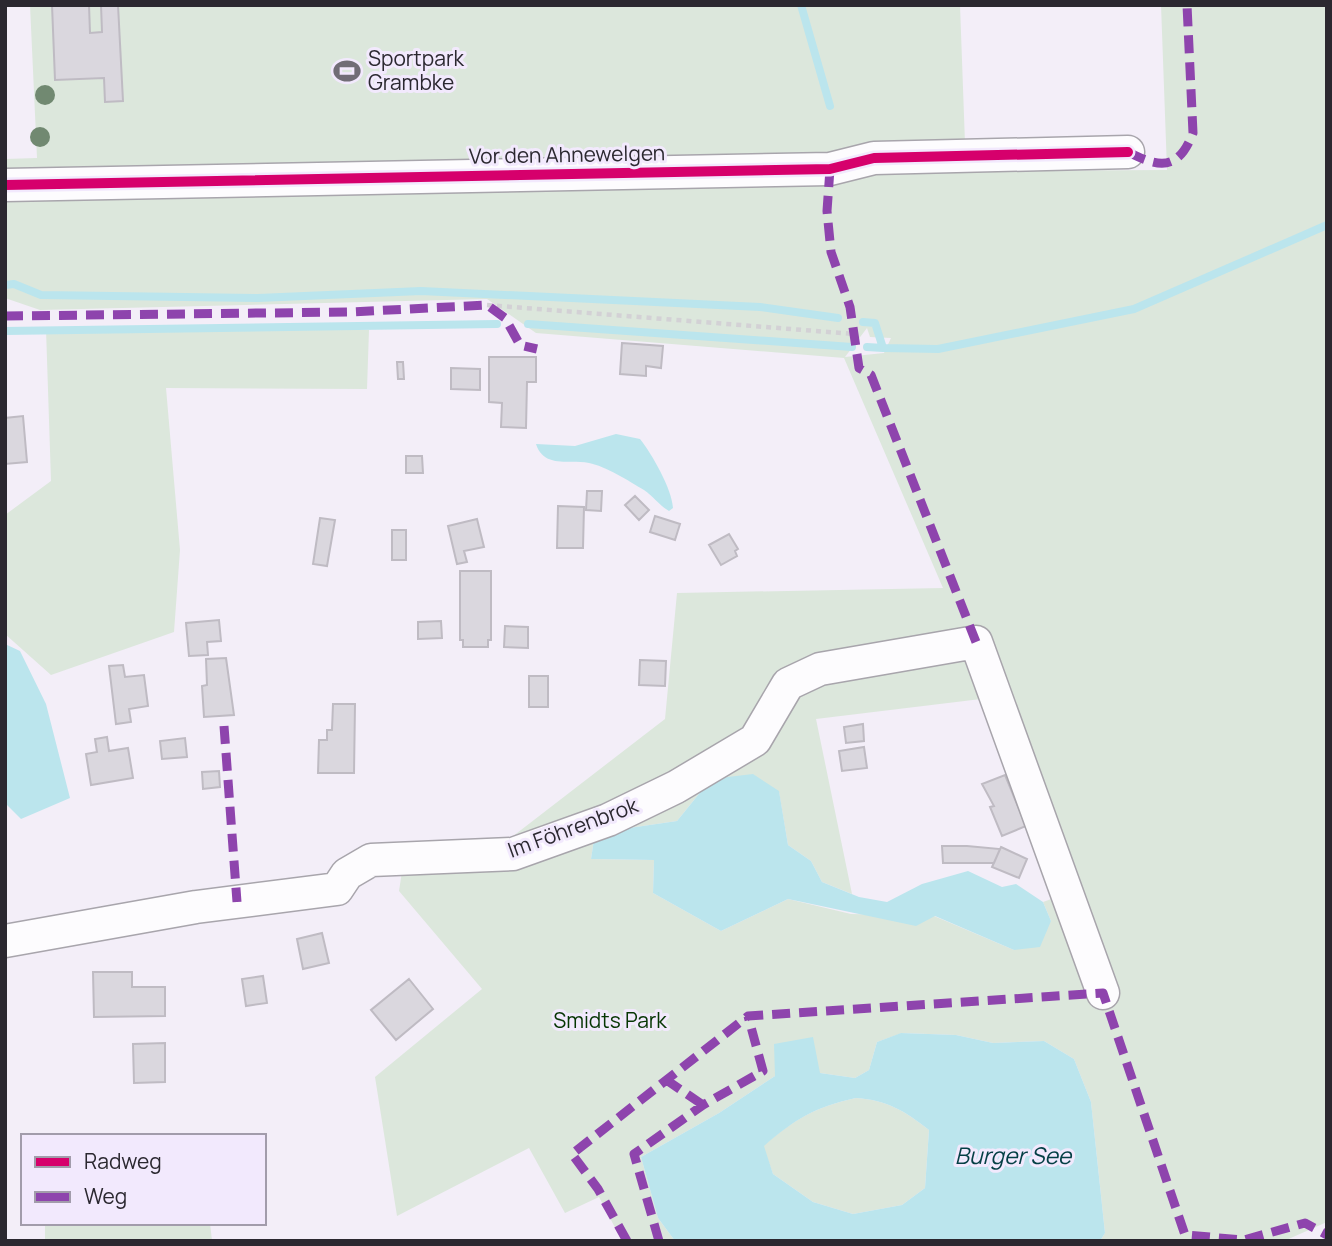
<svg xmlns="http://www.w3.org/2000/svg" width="1332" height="1246" font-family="Manrope,sans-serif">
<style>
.green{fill:#dce7dc;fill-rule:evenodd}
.water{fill:#bbe5ed;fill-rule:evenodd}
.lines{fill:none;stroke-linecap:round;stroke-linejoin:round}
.stream{stroke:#bbe5ed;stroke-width:8}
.building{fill:#dad7de;stroke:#bfbbc3;stroke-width:2}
.minor-casing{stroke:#a8a5ac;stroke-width:35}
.path{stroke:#d3d1d5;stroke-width:4.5;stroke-dasharray:5 5;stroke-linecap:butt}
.minor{stroke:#fdfcfe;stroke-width:32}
.quiet{stroke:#8e44ad;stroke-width:9;stroke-dasharray:18 9;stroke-linecap:butt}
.cycleway-casing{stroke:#f2e9fd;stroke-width:15}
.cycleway{stroke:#d6006c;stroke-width:10}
.tree{fill:#718971}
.labels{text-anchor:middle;stroke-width:6;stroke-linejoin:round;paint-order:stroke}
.poi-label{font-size:21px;fill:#2b2830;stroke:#f2e9fd;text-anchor:start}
.street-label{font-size:21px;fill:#2b2830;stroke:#f2e9fd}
.park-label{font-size:21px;fill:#063603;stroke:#f2e9fd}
.water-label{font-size:23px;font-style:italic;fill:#043f45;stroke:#f2e9fd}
</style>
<rect width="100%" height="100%" fill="#f3eef8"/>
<path class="green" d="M30,5H960L966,171L1167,170L1161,5H1327V1222L1284,1241H1100L1105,1233L1091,1102L1074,1059L1044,1041L993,1043L956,1035L902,1033L877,1042L869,1070L855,1078L820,1073L775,1076L719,1113L641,1157L658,1218L675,1241H622L599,1197L565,1213L529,1148L397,1216L375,1077L482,989L399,891L406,846L504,843L665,719L677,593L943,588L844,358L536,333L487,299L40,310L5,298V159L37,158ZM867,328L870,337L891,338L884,353L845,357ZM981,699L1054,898L1043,902L1051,921L1014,950L934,916L851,914L788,899L721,931L653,893L654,860L591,859L595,833L677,821L711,779L779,792L788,845L811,861L822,882L852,894L816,719Z
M46,329L369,330L367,389L166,388L180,550L174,632L51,675L5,634V515L51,481Z
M856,1098C887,1100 905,1111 929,1130L925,1188L902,1205L853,1214L813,1202L773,1174L763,1146C795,1119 815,1107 856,1098Z
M45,1223H210L212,1241H45Z"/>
<path class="water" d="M616,434L640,439C652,454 672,489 673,508L669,511C659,505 653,496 644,490C629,481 605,466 589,463C570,459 544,469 536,444L575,446Z
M5,644L20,651L46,704L70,798L21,819L5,803Z
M753,774L779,791L788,845L811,861L822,882L859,897L887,902L922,884L968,871L1002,887L1016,884L1043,902L1051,921L1040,947L1014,950L935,916L916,926L788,899L721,931L653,893L654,860L591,859L595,833L677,821L711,779Z
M901,1033L956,1035L993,1043L1044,1041L1074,1059L1091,1102L1105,1233L1100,1241H675L658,1218L641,1157L719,1113L775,1076L774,1044L813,1037L820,1073L855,1078L869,1070L877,1042ZM856,1098C887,1100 905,1111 929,1130L925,1188L902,1205L853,1214L813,1202L773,1174L764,1146C795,1119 815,1107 856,1098Z"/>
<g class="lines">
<path class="stream" d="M801,5L830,106
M5,285L14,284L41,295L258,298L421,291L760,307L838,318
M863,322L875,323L883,348L938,349L1134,309L1327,225
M528,324L852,347
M5,331L497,324
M867,347L883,348"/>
</g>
<path class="building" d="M52,5H89L90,33L102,32L101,5H118L123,101L105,102L104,78L55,80Z
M622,343L663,346L661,368L646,366V376L620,374Z
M489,357H536V382H527L526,428L501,427L502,403L489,402Z
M397,362H403L404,379H398Z
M451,368L480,369V390L451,389Z
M23,416L27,462L5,464V418Z
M406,456H422L423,473H406Z
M587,491H602L601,511L586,510Z
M635,496L649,510L639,520L625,505Z
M558,506L584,507L583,548H557Z
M655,516L680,524L675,540L650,532Z
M320,518L335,520L327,566L313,564Z
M477,519L484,547L464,551L467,562L457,564L448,526Z
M392,530H406V560H392Z
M729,534L738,549L735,551L737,556L721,565L709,545Z
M460,571H491V640H488V647H463V640H460Z
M219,620L221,641L207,642L208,655L189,656L186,623Z
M441,621L442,638L418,639V622Z
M505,626L528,627V648L504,647Z
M226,658L234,715L204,717L202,686L207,685L206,659Z
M640,660L666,661L665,686L639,685Z
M123,665L125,677L144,675L148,706L129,709L131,722L116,724L109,666Z
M529,676H548V707H529Z
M333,704H355L354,773H318L319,740H327V730H332Z
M863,724L864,741L846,743L844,727Z
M107,737L109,751L128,748L133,778L91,785L86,754L97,752L95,739Z
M185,738L187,757L162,759L160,741Z
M864,747L867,768L842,771L839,751Z
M219,771L220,787L203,789L202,772Z
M1005,775L1026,826L1002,836L990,807L994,806L982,784Z
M942,846H967L1000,849L994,863H943Z
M1001,847L1027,859L1019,878L992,867Z
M322,933L329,963L303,969L297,939Z
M93,972H132V987H165V1016L94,1017Z
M263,976L267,1003L246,1006L242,979Z
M409,979L433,1009L396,1040L371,1010Z
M165,1043V1082L134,1083L133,1044Z"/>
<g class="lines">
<g class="minor-casing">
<path id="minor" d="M5,185L830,169L874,158L1128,152
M5,941L196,907L337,889L347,874L371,860L513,854L608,820L676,787L755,740L788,684L820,669L976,642L1103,993"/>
</g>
<path class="path" d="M487,305L854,334"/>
<use href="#minor" class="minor"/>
<path class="quiet" d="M1128,152C1160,168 1178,171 1193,133L1187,5
M830,169L827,211L831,252L850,307L859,368L871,375L976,642
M5,316L351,312L487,305L505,318L520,345L537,349
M224,726L237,902
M665,1079L703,1105
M627,1241L598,1189L572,1154L748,1016L1103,993L1185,1235L1244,1240L1305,1223L1327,1235
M659,1241L634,1154L703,1105L763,1071L748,1016"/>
<g class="cycleway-casing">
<path id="cycleway" d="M5,185L830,169L874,158L1128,152"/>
</g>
<use href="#cycleway" class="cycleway"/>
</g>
<g class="tree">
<circle cx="45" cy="95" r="10"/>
<circle cx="40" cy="137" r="10"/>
</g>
<defs>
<g id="stadium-bare" transform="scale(2.1)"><path d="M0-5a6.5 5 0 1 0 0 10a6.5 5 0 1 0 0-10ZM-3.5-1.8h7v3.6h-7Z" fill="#716d76" stroke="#f2e9fd" stroke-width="2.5" paint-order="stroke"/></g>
</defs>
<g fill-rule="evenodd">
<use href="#stadium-bare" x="347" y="71"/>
</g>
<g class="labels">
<g class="poi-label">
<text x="368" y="66">Sportpark<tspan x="368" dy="24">Grambke</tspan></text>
</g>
<g class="street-label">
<text transform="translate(567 155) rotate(-1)" y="7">Vor den Ahnewelgen</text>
<text transform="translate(573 828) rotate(-20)" y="7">Im Föhrenbrok</text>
</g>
<g class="park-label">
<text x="610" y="1028">Smidts Park</text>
</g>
<g class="water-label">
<text x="1013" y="1164">Burger See</text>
</g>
</g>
<rect width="1332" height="1246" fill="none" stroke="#2b2830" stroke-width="14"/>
<rect x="21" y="1134" width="245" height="91" fill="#f2e9fd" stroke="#a29cab" stroke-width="2"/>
<rect x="35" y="1157" width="35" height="10" fill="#d6006c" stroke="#a29cab" stroke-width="2"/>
<text x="84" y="1169" font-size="21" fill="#2b2830">Radweg</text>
<rect x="35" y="1192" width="35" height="10" fill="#8e44ad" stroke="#a29cab" stroke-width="2"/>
<text x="84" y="1204" font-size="21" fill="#2b2830">Weg</text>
</svg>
